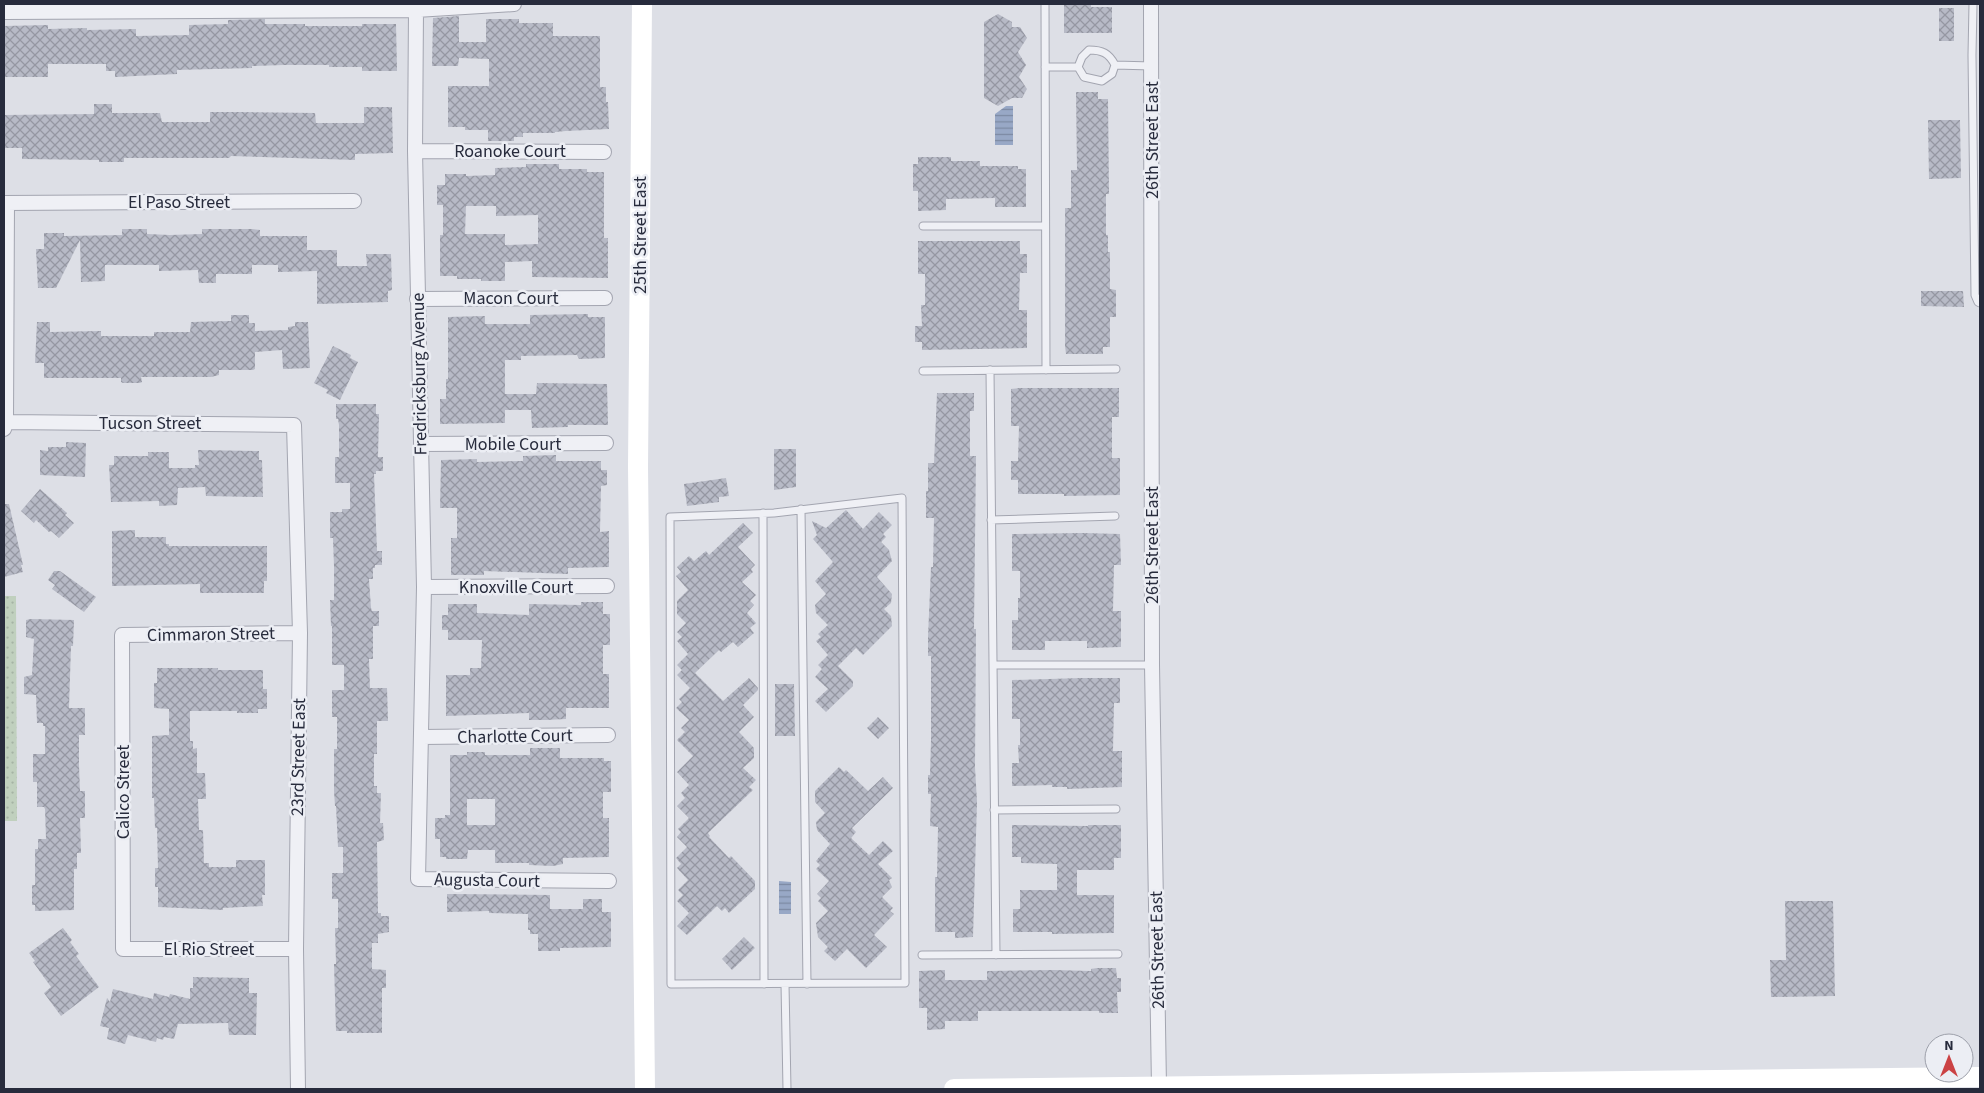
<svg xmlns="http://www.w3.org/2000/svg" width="1984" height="1093" font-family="'Source Sans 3',sans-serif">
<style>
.grass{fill:url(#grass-dots)}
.water{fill:url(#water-rules)}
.building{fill:url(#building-cross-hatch);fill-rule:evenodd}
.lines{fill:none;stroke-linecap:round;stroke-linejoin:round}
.lane-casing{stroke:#a3a5b0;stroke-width:9}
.street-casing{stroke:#a3a5b0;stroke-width:16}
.lane{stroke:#eff0f5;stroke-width:7}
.street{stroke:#eff0f5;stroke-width:14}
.secondary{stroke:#fff;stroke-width:20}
.labels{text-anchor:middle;stroke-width:5;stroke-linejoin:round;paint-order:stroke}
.street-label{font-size:18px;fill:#272b3c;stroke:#eceef4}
</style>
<defs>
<pattern id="grass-dots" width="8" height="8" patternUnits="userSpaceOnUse" patternTransform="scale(1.25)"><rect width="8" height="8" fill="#c0d0be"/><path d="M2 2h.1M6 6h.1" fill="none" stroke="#a5b3a4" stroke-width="1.8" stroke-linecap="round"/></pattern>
<pattern id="water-rules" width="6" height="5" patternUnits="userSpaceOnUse" patternTransform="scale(1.25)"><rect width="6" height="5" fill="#98a8c6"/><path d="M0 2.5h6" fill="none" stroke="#7c89a2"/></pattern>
<pattern id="building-cross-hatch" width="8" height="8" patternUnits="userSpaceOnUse" patternTransform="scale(1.25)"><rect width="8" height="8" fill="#b7bac6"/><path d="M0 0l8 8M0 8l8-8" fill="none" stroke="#9597a2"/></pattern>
</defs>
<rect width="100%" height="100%" fill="#dddfe6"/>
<path class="grass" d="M4,596H16L17,821H4Z"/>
<path class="water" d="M1006,106H1013V145H995V114Z
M779,881L791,882V914H779Z"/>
<path class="building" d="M1064,4H1091V7H1112V33H1064Z
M1939,8H1954V41H1939Z
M998,14L1012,22V27H1020L1027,38L1018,52L1026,65L1019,77L1027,89L1022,98H1012L998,106L984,98V22Z
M459,16V42H486V19H519V23H553V36H600V87H606V102H608L609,129L566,131L555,132V133H523V137H514V141H488V130H465V127H448V86H489V59L459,58L458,66H432L433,18Z
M265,19V24H305V26H362V24H396L397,71H362V67H329V65H284L252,66V68L177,70V74L115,77V71H106V64H48V77H4V26L48,25V29L87,28V30L136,29V36L189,35V25L228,24V20Z
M1076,92H1098V99H1108L1109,194H1106V235H1108V252H1110V289L1116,290V317H1110V347H1103V354H1066L1065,346V208H1071V170H1077Z
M94,104H112V113H160L162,122H210V112H239L315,113L316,123H364V107H392L393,153L355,154V160L231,156L229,158H124V162H99V160L22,159V148H4V115L94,114Z
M1928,120H1960L1961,178L1929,179Z
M918,157H951V161H980V166H1018V169H1026V207H995V198L946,199V210L918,211V191H913V164H918Z
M526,164H559V169H587V172H604V238H608V278L532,277V261L505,262V281H481V279H457V276H440V235H443V205H437V185H445V174H466V176L495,175V168L526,167ZM466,206H496V216L538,215V244L505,245V234H465Z
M122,229H147V234L170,235L202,234V229H252L260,230V236H307V250H337V266H367L366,254H391L392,290L388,291V302L317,304V271L278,272V265H252V274H216V283H199L198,270L159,271V265H105V281L81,282L80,240L56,288H38L36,249H44V233H64V236L122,235Z
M918,241H1020V254H1027V273H1020L1019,310H1027V348L922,350V342H915V326H922L921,305H925V274H918Z
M1921,291H1963L1964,307L1921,306Z
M588,314V317H605V358L579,359L577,355L521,356V360H505V394H536L537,383L607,384L608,425H568V427L532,428L531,410H505V423L440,424V399H446V379H448V317L485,316V324H530V315Z
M231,315H249V323H255V331L288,330V327L295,326V322H308L310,368L283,369L282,350L255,352V369L253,370H219V375L211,377H141L142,382L140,383H123L121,382V378H44V363H35L37,322H50V332L101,331V336H154V332H190L191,322L231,321Z
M333,346L351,355L350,358L358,362L340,400L326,393L328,390L314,383Z
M1019,388H1119V417H1112V458H1120V495L1064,496V494H1018V480H1011V461H1018L1019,426H1011V389Z
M937,393H974V411H970V456H976L974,629H976L975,767L977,802L973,937L955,938V932H935V877H937L938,827L930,826L931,794H928V775H930L931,740V656H928V637L931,567H933L934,518H926V491H928V463H934Z
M336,404H376V414H379L378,457H383V471H376V474H374L377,551H382V565H375V568H373V579H369L371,608L372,611H379V626H373V659H369L370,688H387L388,721H377V754H374V786H377V793H381L380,823H383L384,840L377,842L378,913H381V916H389V932L378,934V943H372V969L386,970V988H382V1033H347V1031H336L334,964H336L335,928H338V899H332V873H343V847H338L336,806H335L334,791V749H337V717H332V690H344V665H332V626H331L330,600H334V566L333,538H330V512H342V509H350V483H335V457H339V425L338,419H336Z
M66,442L86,443L85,477L40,475V450L48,451V447H66Z
M774,449H796V487L774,490Z
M198,450L259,451V460H262L263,497L206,496L205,487L178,488L177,505L159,506V501L111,502L109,465H114V456H148V452H169V468H195V465H199Z
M556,455V461H601V470H607V485L601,486L600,532L609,531V567L568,568V574L484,571V575H451V538H457V508H440L441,460L477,459V462L523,461V456Z
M726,478L729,496L719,497V502L687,506L684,484Z
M40,489L67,513L65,515L74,523L59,538L51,531L49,532L36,520L34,523L21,511Z
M4,504H9L23,565H21L23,572L4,577Z
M846,510L863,529L879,512L892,525L883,534L886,537L881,542L889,550L892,561L877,577L892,594L891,603L884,609L891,616L892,626L863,655L856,648L838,666L853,681V686L826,712L815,701L828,689L815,677L822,669L818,665L828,655L816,641L821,637L818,634L828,625L816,613L815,605L826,594L815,581L833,562L813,539L817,535L812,521L826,528Z
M743,523L753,533L738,547L755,565L751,569L753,572L742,582L756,595L750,601L754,605L747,613L756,623L750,628L754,633L738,647L733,642L721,652L719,650L695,673L723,701L749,678L758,688V690L743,705L754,717L739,732L754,748V758L743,768L756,780L749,787L753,790L708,833L710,836L709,837L729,858L731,856L755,881V889L729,913L725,908L722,911L717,906L687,935L677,926L689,913L677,901L683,895L678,890L688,880L677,868L681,864L676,858L687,847L677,837L681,832L678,829L689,818L677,806L685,798L681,793L689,785L677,772L693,756L677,740L685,732L681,728L689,720L676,708L682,702L679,699L690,688L677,675L682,670L677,665L688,654L677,641L682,637L677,632L686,623L677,614V601L688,590L676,576L681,572L677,567L689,556L694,561L706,551L709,555Z
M135,530V537H166V544H169V546H267V581H264V593H200V584L112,586V531Z
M1082,533L1120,534L1121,565H1114L1113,611H1121V647L1087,648V641H1045V650H1012V620H1018V598H1020V571H1012V534Z
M54,571H60L96,597L84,612L52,589L55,585L48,580Z
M581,602H603V614H610V645H603V674H609V708H566V719L547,720H529V713L446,716V675H470V668H481L482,640H448V630H442V615H448V604H477V613L529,615V604L581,605Z
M31,619L74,620L73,646H71L69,708H85V735H79V765L80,791H85V818H80L81,853H77V869H74V910L35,911V905H32V885H35V849H38V839H46L45,809L44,807H37V782H33V754H45V726H43V723H37L36,695L24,694V677L32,675L34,639L26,637V620Z
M157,668H218V670H263V689H267V709H258V713H237V711H190V741H193V749L197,748V773H205L206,799H198L199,830H203L204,863H209V867H236V860H265V895H262L263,906L223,908V910L158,907V887H155V868H158L157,828H155L154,798H152V736L169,735V709L154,708V683H157Z
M1082,678H1120V703H1114L1113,751H1122V787L1067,789V787H1052V785L1012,786V763H1019L1018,745H1020V719H1012V680Z
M775,684H794L795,736H775Z
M878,717L889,728L878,739L867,728Z
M530,748H560V758H604V761H611V792H603V818H609V857L563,858V864L553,866L529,865V863H495V850H468L467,859H446V857H440V839H435V818H445V815H450V755H467V752H485V755H530ZM467,799H495V825H467Z
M839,767L844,772L846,770L868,791L883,777L893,788L852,828L856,832L851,838L869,855L883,841L893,851L878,864L892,878L889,880L892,887L882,897L893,908L890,911L894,914L874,935L887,947L866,968L847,949L835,961L824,951L828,947L818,937L816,923L828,911L818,901L821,898L817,894L829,881L816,869L820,865L816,861L830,844L817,830L816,822L825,813L815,802V791Z
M1012,825L1088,826V825H1121V858H1114V870H1077V895H1114V933L1052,934V932H1013V909H1020V890H1057V864L1021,863V857H1012Z
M447,894L550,895V909H583V899H602V912H611V947L560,948V951H538V934H530V930H528V914L489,913V911L447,912Z
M1785,901H1833L1835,996L1771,997L1770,960H1786Z
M63,928L72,940L70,942L79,954L76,956L99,987L61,1016L44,993L51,987L33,962L35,961L29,953Z
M744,937L755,948L732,970L722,959Z
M1097,968H1116L1117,978H1121V992H1117L1118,1013H1099V1011H978V1021H945V1029L927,1030V1008H919V971L945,970V980H987V971L1054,970L1091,971V969Z
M193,977L249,978V993H257L256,1035H229L228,1023L178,1024L174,1039L164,1037L163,1040L157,1038L156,1042L128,1035L125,1044L107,1039L109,1028L100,1026L107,998L110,1002L113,989L153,999L154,993L169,997L170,994L190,999V988H193Z"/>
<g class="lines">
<g class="lane-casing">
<path id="lane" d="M1045,4L1046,370
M1973,4L1972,55L1975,295L1978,302L1980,303
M1115,65L1152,66
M1045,67H1078L1082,57L1089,50C1102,50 1109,53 1115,65L1112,74L1102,81L1084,77L1078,67
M923,226H1045
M990,370L996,955
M923,371L1116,369
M902,498L905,983L671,984L670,517L774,513Z
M801,509L807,984
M763,513L764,984
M991,520L1115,516
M993,665H1152
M994,810L1116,809
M922,955L1118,954
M785,984L787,1089"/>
</g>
<g class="street-casing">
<path id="street" d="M1151,4L1152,665L1159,1086
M416,10L415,151L424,587L418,879L609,881
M4,12L416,10L514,4
M415,151L604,152
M4,203L354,201
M417,299L605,298
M6,422L294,425L300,633L296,949L298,1089
M4,429L6,422L7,203
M421,444L606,443
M424,587L607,586
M422,737L608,735
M296,949H123L122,635L300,633"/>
</g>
<use href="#lane" class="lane"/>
<use href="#street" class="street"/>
<path class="secondary" d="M642,4L638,467L645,1089
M954,1089L1980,1077"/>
</g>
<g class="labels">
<g class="street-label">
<text transform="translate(1152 140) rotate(-90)" y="6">26th Street East</text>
<text x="510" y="157">Roanoke Court</text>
<text x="179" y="208">El Paso Street</text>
<text transform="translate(640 235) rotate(-90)" y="6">25th Street East</text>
<text x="511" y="304">Macon Court</text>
<text transform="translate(419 374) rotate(-91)" y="6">Fredricksburg Avenue</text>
<text x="150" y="429">Tucson Street</text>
<text x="513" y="450">Mobile Court</text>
<text transform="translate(1152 545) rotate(-90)" y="6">26th Street East</text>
<text x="516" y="593">Knoxville Court</text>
<text transform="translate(211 634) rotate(-1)" y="6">Cimmaron Street</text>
<text transform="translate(515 736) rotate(-1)" y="6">Charlotte Court</text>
<text transform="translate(298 757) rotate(-89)" y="6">23rd Street East</text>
<text transform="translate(123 792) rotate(-90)" y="6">Calico Street</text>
<text transform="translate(487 880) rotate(1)" y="6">Augusta Court</text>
<text x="209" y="955">El Rio Street</text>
<text transform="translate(1157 950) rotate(-91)" y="6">26th Street East</text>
</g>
</g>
<rect width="1984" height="1093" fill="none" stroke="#272b3c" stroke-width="10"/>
<g transform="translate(1949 1058)"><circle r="24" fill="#eceef4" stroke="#9da0aa"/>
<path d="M0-4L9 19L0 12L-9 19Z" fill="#cb4244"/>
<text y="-8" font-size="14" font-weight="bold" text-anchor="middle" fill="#272b3c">N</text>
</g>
</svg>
